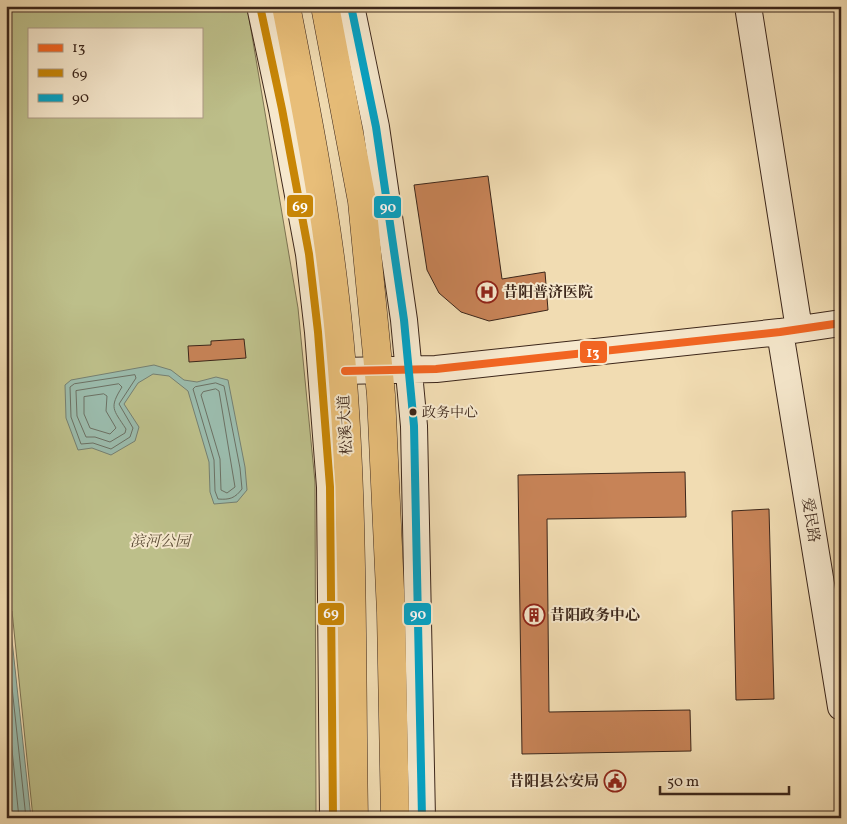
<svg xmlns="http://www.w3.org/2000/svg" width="847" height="824" font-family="Vollkorn,'Noto Serif SC',serif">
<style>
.green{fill:#bdbf8a;stroke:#7c7252;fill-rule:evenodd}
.water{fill:#9bbcad;stroke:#758072}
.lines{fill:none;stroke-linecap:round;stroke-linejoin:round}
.shore{stroke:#6c7164;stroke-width:1}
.building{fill:#c78357;stroke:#3c261a}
.secondary-casing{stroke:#3c261a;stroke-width:28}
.highway-casing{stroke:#3c261a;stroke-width:29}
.secondary{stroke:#f6e8cd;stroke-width:26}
.highway{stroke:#e8be79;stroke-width:28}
.bus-1-casing{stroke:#f6e8cd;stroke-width:11}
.bus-2-casing{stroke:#f6e8cd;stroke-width:11}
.bus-3-casing{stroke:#f6e8cd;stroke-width:11}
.bus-1{stroke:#f26522;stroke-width:8}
.bus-2{stroke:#c88606;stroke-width:8}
.bus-3{stroke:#03a2c5;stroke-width:8}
.bus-dot{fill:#3c261a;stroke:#f6e8cd;stroke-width:2}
.labels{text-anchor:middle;stroke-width:4;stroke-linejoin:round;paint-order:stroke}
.bus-label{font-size:14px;fill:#3c261a;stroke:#f6e8cd;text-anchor:start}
.poi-label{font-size:15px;font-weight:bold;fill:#3c261a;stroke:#f6e8cd;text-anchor:start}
.street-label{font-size:15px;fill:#3c261a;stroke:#f6e8cd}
.park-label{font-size:15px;font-style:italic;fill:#5c4c36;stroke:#f6e8cd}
.line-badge{stroke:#f6e8cd;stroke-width:2}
.badge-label{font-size:14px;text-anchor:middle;font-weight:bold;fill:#fff}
</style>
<rect width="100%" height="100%" fill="#f1dcb2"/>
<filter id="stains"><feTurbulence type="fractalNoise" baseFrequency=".004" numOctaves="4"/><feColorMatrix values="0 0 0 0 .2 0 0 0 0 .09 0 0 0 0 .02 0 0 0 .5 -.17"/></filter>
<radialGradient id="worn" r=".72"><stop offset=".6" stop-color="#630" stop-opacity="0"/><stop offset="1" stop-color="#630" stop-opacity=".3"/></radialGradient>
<path class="green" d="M6,6H247L298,308L315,482L316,818H33L12,611L6,608ZM29,29H201V116H29Z"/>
<path class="water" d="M154,365L171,370L184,380L197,382L216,377L228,380L245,467L247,490L237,502L214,504L210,492L209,462L188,391L169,376L153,374L138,383L124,404L139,427L135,441L111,455L92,448L78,450L66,418L65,385L71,380Z
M6,611L9,612L31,818H6Z"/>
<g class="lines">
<path class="shore" d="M135,375L136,378L119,404L133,428L130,437L111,449L93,443L81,444L71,417L70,387L74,384Z
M216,383L224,386L240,468L242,489C235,498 230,500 218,499L215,491L214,460L193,389L195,387Z
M119,384L122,387C109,408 113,409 126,429L125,433L110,442L95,437H86L77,416L76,391Z
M216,389L219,391L235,487L227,493L221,490L220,459L201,395L203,392Z
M104,394L107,396L106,411L116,428L110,434L90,428L84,414V397Z
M6,631L26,818
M6,691L19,818
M6,764L12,818"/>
</g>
<path class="building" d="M488,176L502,279L545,272L548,310L489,321L461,312L439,293L427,270L414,185Z
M244,339L246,358L189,362L188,346L211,345V341Z
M685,472L686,517L547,519L549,712L690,710L691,751L522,754L518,475Z
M769,509L774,699L736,700L732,511Z"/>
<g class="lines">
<g class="secondary-casing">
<path id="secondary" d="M260,6L282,109L309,254L318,332L330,487L333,818
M351,6L376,127L404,320L414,426L422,818
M748,6L799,329
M780,332L841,707
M341,371L436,369L780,332L841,323"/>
</g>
<g class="highway-casing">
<path id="highway" d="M286,6C305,103 324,199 335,297C355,468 351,646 354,818
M325,6L362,201L381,395L391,612L395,818"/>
</g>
<use href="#secondary" class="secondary"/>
<use href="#highway" class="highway"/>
<g class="bus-1-casing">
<path id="bus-1" d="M345,371L436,369L780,332L841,323"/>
</g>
<g class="bus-2-casing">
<path id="bus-2" d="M260,6L282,109L309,254L318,332L330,487L333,818"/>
</g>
<g class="bus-3-casing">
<path id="bus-3" d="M351,6L376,127L404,320L414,426L422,818"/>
</g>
<use href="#bus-1" class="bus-1"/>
<use href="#bus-2" class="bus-2"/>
<use href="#bus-3" class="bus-3"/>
</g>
<defs>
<g id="hospital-ring" transform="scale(1.125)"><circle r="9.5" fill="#f6e8cd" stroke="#8f2418" stroke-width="1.5"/><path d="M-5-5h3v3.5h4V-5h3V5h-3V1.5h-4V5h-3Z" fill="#8f2418"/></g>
<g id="building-ring" transform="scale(1.125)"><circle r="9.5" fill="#f6e8cd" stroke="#8f2418" stroke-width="1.5"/><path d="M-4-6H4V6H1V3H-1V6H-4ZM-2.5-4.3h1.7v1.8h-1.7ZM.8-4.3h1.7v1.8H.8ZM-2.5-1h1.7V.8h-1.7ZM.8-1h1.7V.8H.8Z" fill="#8f2418"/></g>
<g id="civic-ring" transform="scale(1.125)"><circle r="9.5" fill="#f6e8cd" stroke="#8f2418" stroke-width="1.5"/><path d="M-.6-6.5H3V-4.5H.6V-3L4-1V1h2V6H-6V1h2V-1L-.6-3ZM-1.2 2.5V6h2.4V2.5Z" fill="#8f2418"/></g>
</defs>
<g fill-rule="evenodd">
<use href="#hospital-ring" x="487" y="292"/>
<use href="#building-ring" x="534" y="615"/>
<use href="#civic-ring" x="615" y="781"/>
</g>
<circle class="bus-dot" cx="413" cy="412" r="4.5"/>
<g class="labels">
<g class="bus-label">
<text x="422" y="417">政务中心</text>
</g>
<g class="poi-label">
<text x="503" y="297">昔阳普济医院</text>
<text x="550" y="620">昔阳政务中心</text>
<text x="599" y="786" text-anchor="end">昔阳县公安局</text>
</g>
<g class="street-label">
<text transform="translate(345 425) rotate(-93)" y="5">松溪大道</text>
<text transform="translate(811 520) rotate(81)" y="5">爱民路</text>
</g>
<g class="park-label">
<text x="160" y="546">滨河公园</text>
</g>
</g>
<g class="line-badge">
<rect x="286" y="194" width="28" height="24" rx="5" fill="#c88606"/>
<rect x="373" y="195" width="29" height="24" rx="5" fill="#03a2c5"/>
<rect x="579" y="340" width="29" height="24" rx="5" fill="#f26522"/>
<rect x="317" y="602" width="28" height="24" rx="5" fill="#c88606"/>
<rect x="403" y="602" width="29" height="24" rx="5" fill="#03a2c5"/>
</g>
<g class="badge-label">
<text x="300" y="211">69</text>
<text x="388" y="212">90</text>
<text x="593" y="357">13</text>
<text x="331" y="618">69</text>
<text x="418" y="619">90</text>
</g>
<rect width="847" height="824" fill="none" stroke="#f1dcb2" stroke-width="25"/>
<rect x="8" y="8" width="832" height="809" fill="none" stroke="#3c261a" stroke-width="2.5"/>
<rect x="12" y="12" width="822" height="799" fill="none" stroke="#3c261a"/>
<rect x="28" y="28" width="175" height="90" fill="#f6e8cd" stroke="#ac9a85"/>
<rect x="38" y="44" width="25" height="8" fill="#f26522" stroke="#ac9a85"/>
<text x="72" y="52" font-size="15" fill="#3c261a">13</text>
<rect x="38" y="69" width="25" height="8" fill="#c88606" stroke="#ac9a85"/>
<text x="72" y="78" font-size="15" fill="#3c261a">69</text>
<rect x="38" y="94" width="25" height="8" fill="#03a2c5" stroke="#ac9a85"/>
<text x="72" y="102" font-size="15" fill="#3c261a">90</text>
<path d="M660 786v8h129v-8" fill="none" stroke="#3c261a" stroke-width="2.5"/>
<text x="667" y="786" font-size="15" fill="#3c261a" stroke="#f6e8cd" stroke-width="4" paint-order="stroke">50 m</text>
<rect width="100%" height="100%" filter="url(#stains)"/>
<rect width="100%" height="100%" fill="url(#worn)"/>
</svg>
